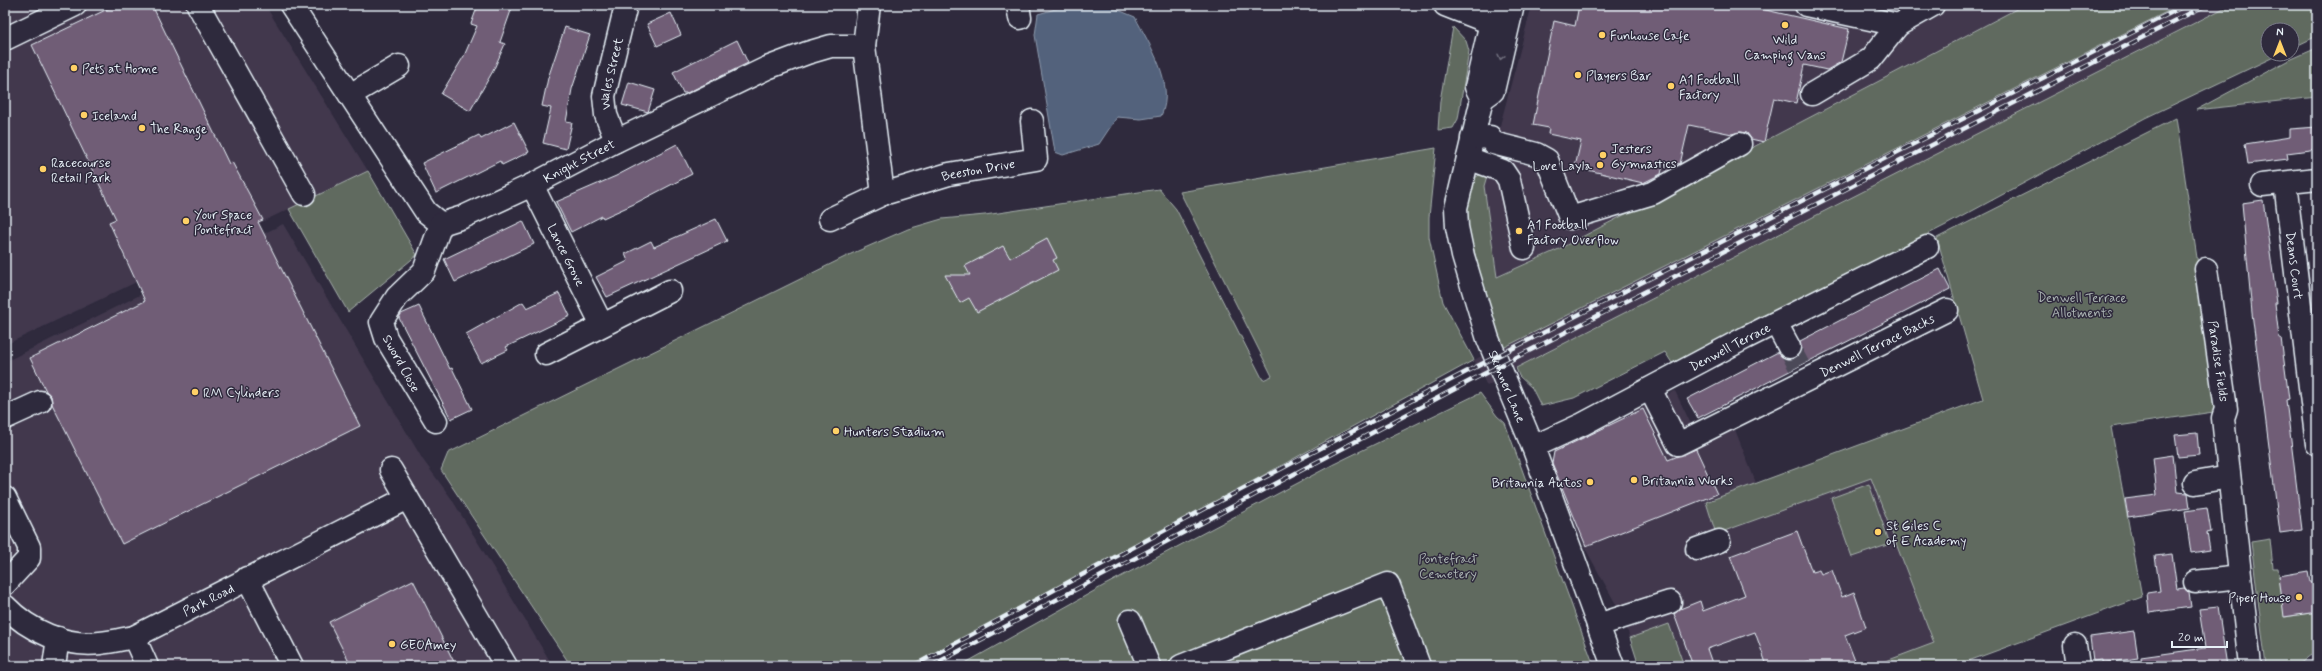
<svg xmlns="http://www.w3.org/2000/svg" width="2322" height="671" font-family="Mynerve,sans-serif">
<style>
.built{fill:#42394e}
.green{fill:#616a5e;stroke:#a4aeab}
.water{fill:#52627c;stroke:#8e9bae}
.building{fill:#705d76;stroke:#e8f1f8}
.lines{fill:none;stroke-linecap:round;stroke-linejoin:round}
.minor-tunnel{stroke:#4b4859;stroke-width:22;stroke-dasharray:22 11;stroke-linecap:butt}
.minor-casing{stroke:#e8f1f8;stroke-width:25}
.minor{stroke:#2f2a3d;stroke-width:22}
.rail-casing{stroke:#e8f1f8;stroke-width:4.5}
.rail{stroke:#2f2a3d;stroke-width:3;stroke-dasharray:9;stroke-linecap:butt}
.oneway{stroke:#70707e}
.poi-dot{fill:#ffd166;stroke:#2f2a3d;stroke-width:1.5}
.labels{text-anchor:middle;stroke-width:3;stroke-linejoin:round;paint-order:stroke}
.poi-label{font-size:13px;fill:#e8f1f8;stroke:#2f2a3d;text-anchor:start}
.street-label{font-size:13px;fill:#e8f1f8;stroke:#2f2a3d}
.park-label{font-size:13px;fill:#abb4b3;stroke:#2f2a3d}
</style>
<rect width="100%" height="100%" fill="#2f2a3d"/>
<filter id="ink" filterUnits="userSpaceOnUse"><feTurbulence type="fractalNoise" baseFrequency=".025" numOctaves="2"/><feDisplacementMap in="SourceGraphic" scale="8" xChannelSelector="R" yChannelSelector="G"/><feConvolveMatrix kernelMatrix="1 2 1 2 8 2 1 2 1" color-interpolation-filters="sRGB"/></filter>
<g filter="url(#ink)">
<path class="built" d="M5,5H265L368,171L5,345Z
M1532,5H2024L1559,249L1497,277L1484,186Z
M2179,5H2230L1516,368L1487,386L1474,360Z
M283,224L423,460L451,498L553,666H5V362Z
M1675,391L1701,445L1734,427L1756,483L1983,399L1955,666H1639L1623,617L1585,548L1551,466L1554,449Z"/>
<path class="green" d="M2024,5H2180L1503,348L1495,333L1464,211L1468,182L1489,169L1484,186L1497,277L1559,249Z
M2230,5H2317V36L2292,48V30H2268V54H2280L2145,118L1946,225L1687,357L1672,363L1665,352L1574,398L1541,406L1532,388L1519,376L1516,368Z
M1453,27L1466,41L1469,51L1458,119L1453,128L1438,130L1440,101Z
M2317,48V97L2196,110L2287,61Z
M2176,118L2220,411L2111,427L2142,597L1955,666H1873L1934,643L1871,478L1716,534L1706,502L1983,399L1937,238Z
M1436,148L1429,217V237L1443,302L1474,360L915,666H571L441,470L448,453L851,254L908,229L942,219L985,215L1159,189L1176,209L1263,380L1272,376L1180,192Z
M368,171L417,255L348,312L289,209Z
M1480,393L1497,416L1505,423L1594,666H960L1103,586L1334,464Z
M1869,484L1890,544L1852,557L1831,498Z
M2270,539L2273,568H2278L2285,617L2317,612V650L2297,666H2266L2251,542Z
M1669,624L1684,666H1639L1630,638Z"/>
<path class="water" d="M1066,6L1111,7L1135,17C1149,44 1176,84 1161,116L1141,119L1117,117L1099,144L1063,155L1055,152L1035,35L1038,14Z"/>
<path class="building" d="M116,5H152L229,164L232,162L263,220L258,222L360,426L122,544L52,404L51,396L46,391L30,358L145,301L109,222L116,219L32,45Z
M478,5H513L500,42L505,44L493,71L470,111L441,94L464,56L477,26L471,24Z
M1579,5H1744L1849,29L1841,62L1827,70L1804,65L1796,103L1774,98L1764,142L1751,139L1747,133L1741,132L1732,134L1689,125L1680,164L1664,161L1661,174L1643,183L1575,167L1581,141L1548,134L1549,128L1533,125L1554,21L1575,26Z
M671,13L681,35L657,46L647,24Z
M565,27L590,35L572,89L566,122L572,123L566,149L543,143L551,108L542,106L548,78Z
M737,40L748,63L687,93H683L673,72Z
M629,82L655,90L648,112L622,105Z
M514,122L529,152L502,165L500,161L436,193L422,163L479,135L481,139Z
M2317,127V149L2287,153L2288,159L2248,164L2245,144L2290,137V129Z
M677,144L692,174L634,204L603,218L602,216L571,232L556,202L616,176Z
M2263,200L2277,303H2275L2279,338H2281L2289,399L2286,400L2302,530L2280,533L2252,313L2242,203Z
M716,219L727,241L607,297L596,277L628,261L625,254L651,241L654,247Z
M523,221L534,244L455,282L444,259Z
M1047,238L1057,258L1053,260L1058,270L977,312L969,298L960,303L945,275H970L965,266L1003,246L1010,258Z
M1940,269L1950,289L1698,418L1687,399L1778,352L1783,358H1795L1800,353V341Z
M559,293L570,316L506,347L508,350L481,363L466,334L523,302L527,308Z
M419,306L450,369L452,368L472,409L451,419L399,318L401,314Z
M1643,409L1668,460L1696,449L1717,494L1586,546L1552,463L1554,452Z
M2197,433L2199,455L2178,457L2175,435Z
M2173,455L2177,492L2188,493L2190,508L2128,517L2125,499L2157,495L2153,458Z
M2207,508L2211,532L2207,533L2210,550L2191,553L2185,511Z
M1797,531L1812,572L1819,570L1821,574L1832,570L1842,597L1854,592L1866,627L1845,635L1857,666H1811L1809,661L1796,666H1767L1755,632L1707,649L1713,666H1693L1674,614L1680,609L1700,601L1703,611L1745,595L1730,556Z
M2172,554L2177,589L2184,588L2189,593L2191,607L2149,613L2147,593L2160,591L2155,556Z
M2308,571L2310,582L2317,581V612L2284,617L2279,576Z
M413,580L456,666H351L329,622Z
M2218,607L2227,666H2142L2141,657L2205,648L2199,609Z
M2134,631L2138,658L2102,663V660L2093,661L2090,637Z"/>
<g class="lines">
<path class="minor-tunnel" d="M1789,347L1799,366"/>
<g class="minor-casing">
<g id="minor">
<path d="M198,5L304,194"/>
<path d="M291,5L426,212L441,224"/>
<path d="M869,5L864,46L883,194"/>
<path d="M1018,5L1020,18"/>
<path d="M1445,5L1491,23H1504"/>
<path id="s1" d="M1495,5L1476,87L1482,99L1456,208L1457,227L1463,256L1488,339L1533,447L1613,666"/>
<path d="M1806,5L1898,25L1871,59L1812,94"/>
<path d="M1898,25L1933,5"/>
<path d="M5,39L75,5"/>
<path d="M350,95L399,66"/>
<path d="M1482,99L1493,91L1513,5"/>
<path d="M1472,138L1490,137L1493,143L1536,154L1547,160L1570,218L1653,193L1740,144"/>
<path id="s2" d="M616,141L606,115L604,96L626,5"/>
<path d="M1468,158L1503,171L1509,180L1524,248"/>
<path id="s3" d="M2285,183L2317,444"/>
<path id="s4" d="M532,185L602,325"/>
<path d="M2262,185L2317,179"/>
<path id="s5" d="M830,219L883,194L949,174L1036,159L1032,121"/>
<path id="s6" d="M441,224L463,217L532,185L616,141L767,68L807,53L831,46H864"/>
<path id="s7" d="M2206,269L2226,409L2223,418L2250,666"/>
<path d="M1776,323L1789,347"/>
<path d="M546,354L670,291"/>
<path id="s8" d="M1650,389L1678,444L1947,310"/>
<path d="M5,418L40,402"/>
<path d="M436,421L386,338L381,322L397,297L424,271L441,224"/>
<path id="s9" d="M1533,447L1583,424L1745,338L1927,247"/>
<path d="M391,470L506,666"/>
<path d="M2195,483L2229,477"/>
<path d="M5,498L29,547V558L5,584"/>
<path d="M1697,549L1719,541"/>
<path d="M247,578L292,666"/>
<path d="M2195,582L2240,577"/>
<path id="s10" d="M5,606C29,631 65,647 100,643C112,642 123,639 134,637L407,498"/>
<path d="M1130,621L1149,666"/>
<path d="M1598,625L1670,602"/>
<path d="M134,637L147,666"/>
<path d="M2075,645L2078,666"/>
<path d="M54,666L58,638"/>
<path d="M1181,666L1388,584L1419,666"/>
</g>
</g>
<use href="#minor" class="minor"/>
<g class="rail-casing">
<path id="rail" d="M913,666L1208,507L1466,372L2186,5
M931,666L1470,381L2206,5"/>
</g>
<use href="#rail" class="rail"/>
</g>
<defs><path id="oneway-chevron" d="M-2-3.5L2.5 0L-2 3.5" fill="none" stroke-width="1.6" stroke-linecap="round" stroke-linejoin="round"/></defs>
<use class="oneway" href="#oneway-chevron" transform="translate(1501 57) rotate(103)"/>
</g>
<g class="poi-dot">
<circle cx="1785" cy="25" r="4"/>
<circle cx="1602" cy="35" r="4"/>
<circle cx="74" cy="68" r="4"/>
<circle cx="1578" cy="75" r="4"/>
<circle cx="1671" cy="86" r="4"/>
<circle cx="84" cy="115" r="4"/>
<circle cx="142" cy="128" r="4"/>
<circle cx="1603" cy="155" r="4"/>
<circle cx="1600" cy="165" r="4"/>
<circle cx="43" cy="169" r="4"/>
<circle cx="186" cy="221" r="4"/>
<circle cx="1519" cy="231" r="4"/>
<circle cx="195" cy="392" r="4"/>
<circle cx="836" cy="431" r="4"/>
<circle cx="1634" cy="480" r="4"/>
<circle cx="1590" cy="482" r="4"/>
<circle cx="1878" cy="532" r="4"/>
<circle cx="2299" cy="597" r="4"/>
<circle cx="392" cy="644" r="4"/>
</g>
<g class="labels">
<g class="poi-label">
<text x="1610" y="40">Funhouse Cafe</text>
<text x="1785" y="44" text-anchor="middle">Wild<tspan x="1785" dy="15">Camping Vans</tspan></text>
<text x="82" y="73">Pets at Home</text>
<text x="1586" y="80">Players Bar</text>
<text x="1679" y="84">A1 Football<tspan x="1679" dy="15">Factory</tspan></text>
<text x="92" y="120">Iceland</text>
<text x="150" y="133">The Range</text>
<text x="1611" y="153">Jesters<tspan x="1611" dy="15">Gymnastics</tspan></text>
<text x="51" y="167">Racecourse<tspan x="51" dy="15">Retail Park</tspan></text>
<text x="1592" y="170" text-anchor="end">Love Layla</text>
<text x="194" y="219">Your Space<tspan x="194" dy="15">Pontefract</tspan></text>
<text x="1527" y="229">A1 Football<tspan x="1527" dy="15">Factory Overflow</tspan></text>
<text x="203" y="397">RM Cylinders</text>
<text x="844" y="436">Hunters Stadium</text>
<text x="1642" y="485">Britannia Works</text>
<text x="1582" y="487" text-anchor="end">Britannia Autos</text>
<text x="1886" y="530">St Giles C<tspan x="1886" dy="15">of E Academy</tspan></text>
<text x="2291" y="602" text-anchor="end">Piper House</text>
<text x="400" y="649">GEOAmey</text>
</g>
<g class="street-label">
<text dy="5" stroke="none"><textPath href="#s2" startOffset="70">Wales Street</textPath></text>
<text dy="5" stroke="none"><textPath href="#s6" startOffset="152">Knight Street</textPath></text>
<text dy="5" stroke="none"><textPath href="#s5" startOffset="157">Beeston Drive</textPath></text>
<text dy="5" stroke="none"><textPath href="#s4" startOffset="78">Lance Grove</textPath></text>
<text dy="5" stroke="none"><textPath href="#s3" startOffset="83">Deans Court</textPath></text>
<text dy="5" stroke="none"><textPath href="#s8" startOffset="284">Denwell Terrace Backs</textPath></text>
<text dy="5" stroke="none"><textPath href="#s9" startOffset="221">Denwell Terrace</textPath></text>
<text dy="5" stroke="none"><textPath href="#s7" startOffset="93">Paradise Fields</textPath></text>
<text transform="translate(402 363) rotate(61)" y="5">Sword Close</text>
<text dy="5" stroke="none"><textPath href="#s1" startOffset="396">Skinner Lane</textPath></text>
<text dy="5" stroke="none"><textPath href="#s10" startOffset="223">Park Road</textPath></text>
</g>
<g class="park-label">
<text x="2082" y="302">Denwell Terrace<tspan x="2082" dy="15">Allotments</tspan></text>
<text x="1448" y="563">Pontefract<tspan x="1448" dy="15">Cemetery</tspan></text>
</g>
</g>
<rect width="2322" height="671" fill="none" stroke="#2f2a3d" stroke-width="20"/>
<rect x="10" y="10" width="2302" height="651" fill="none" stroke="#e8f1f8" stroke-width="1.5" filter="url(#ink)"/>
<g transform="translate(2280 42)"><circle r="19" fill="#2f2a3d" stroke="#797a88"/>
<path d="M0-3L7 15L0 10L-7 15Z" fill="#ffd166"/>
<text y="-6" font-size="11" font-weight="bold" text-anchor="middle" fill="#e8f1f8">N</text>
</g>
<path d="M2172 641v6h55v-6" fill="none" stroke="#e8f1f8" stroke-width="2"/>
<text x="2178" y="641" font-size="12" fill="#e8f1f8" stroke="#2f2a3d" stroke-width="3" paint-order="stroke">20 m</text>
</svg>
